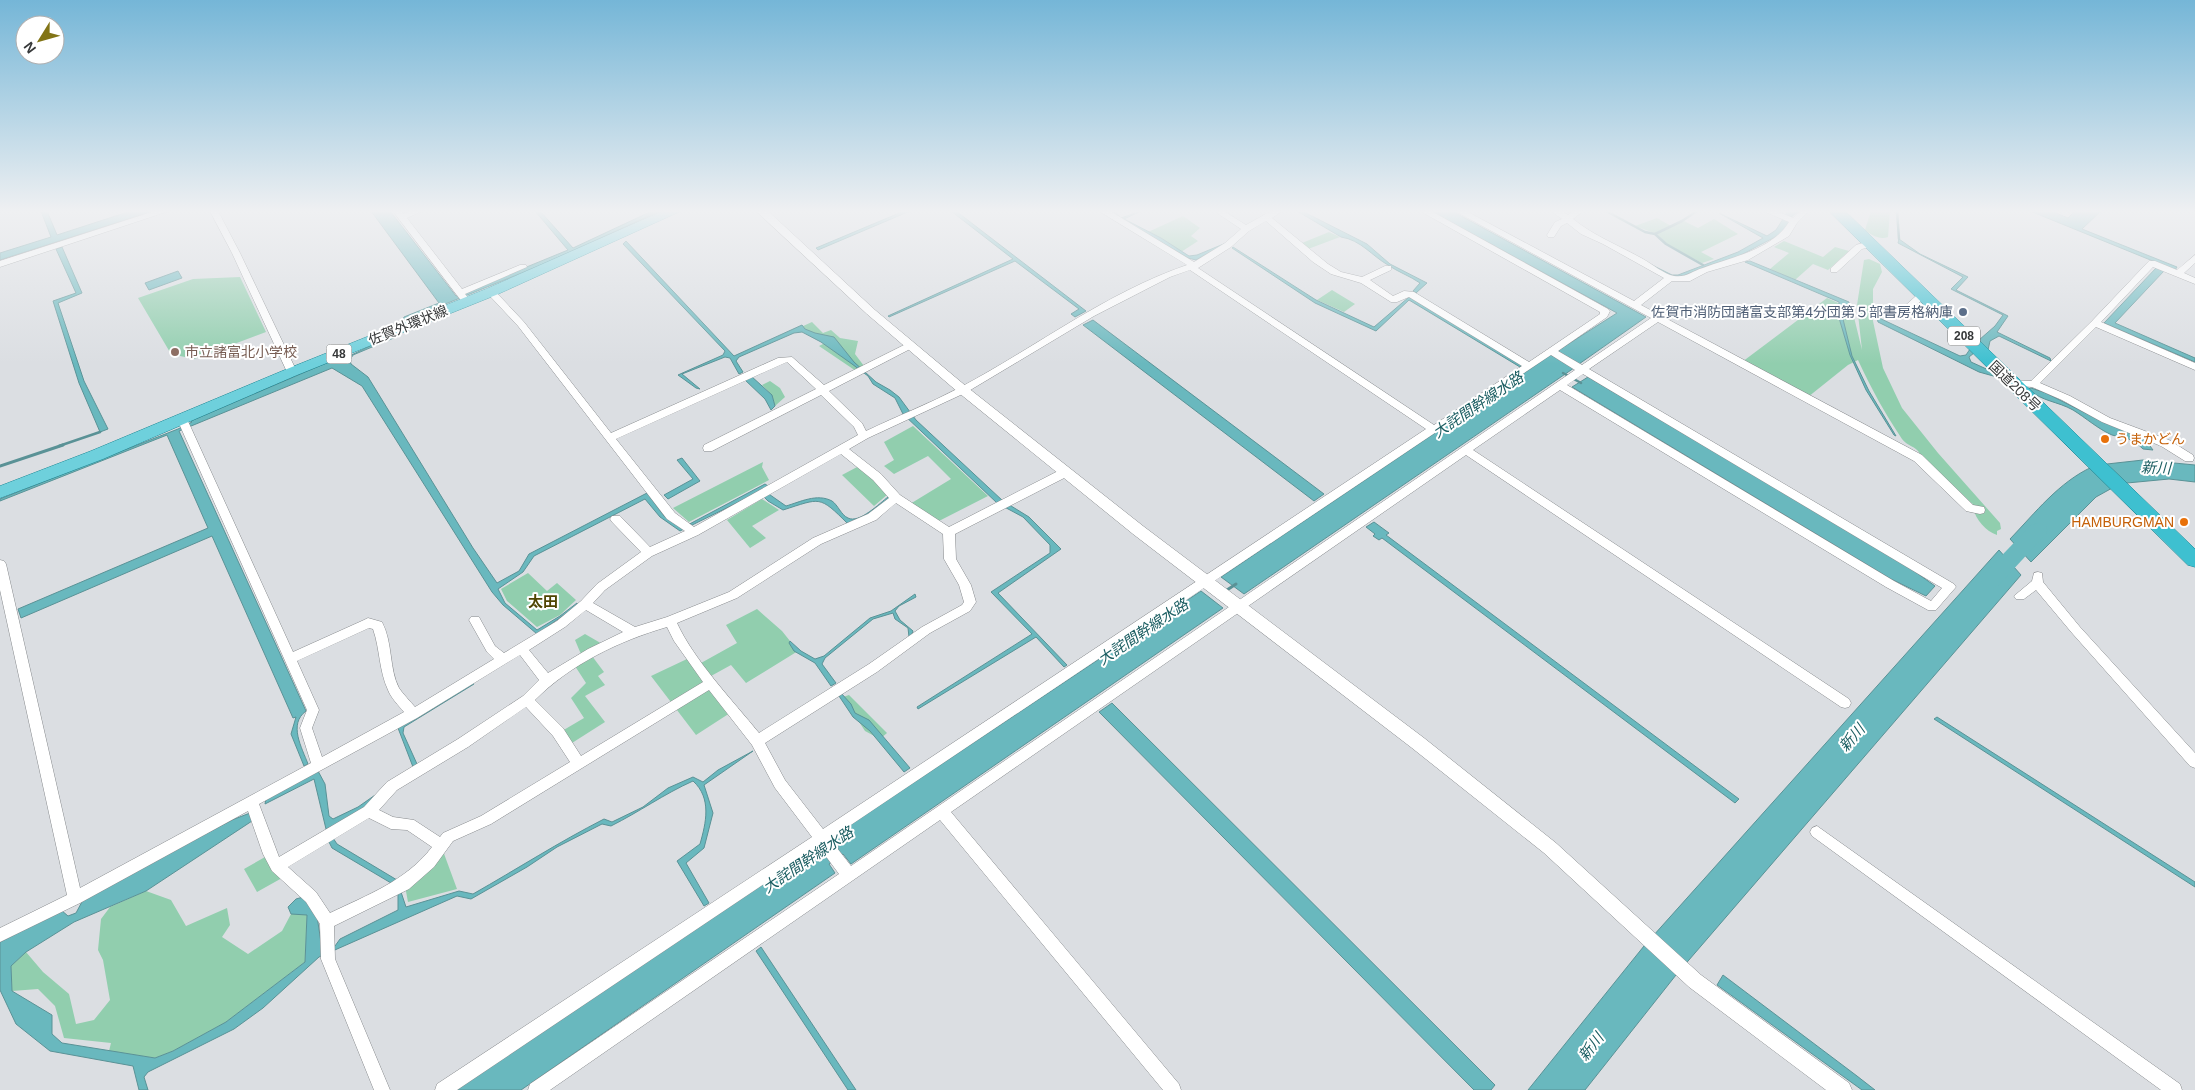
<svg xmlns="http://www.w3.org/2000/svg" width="2195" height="1090" font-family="Helvetica,'Noto Sans JP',sans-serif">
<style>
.green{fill:#91ceae}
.water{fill:#69b8be;stroke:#5a9296}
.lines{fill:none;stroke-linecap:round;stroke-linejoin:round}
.stream-far1{stroke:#5a9296;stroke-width:2.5}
.stream{stroke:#5a9296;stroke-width:3}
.river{fill:#69b8be;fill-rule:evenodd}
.minor-casing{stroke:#878a8d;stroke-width:1}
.tertiary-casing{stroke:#878a8d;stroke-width:1}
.primary-casing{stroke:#1b8794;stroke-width:1}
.trunk-casing{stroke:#1b8794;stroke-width:1}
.minor{fill:#fff;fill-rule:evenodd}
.tertiary{fill:#fff;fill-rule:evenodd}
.primary{fill:#6ed0dc;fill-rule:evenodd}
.trunk{fill:#3ec0d0;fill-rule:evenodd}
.service-dot{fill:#5c6f8a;stroke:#fff;stroke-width:2}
.education-dot{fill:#8d6e63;stroke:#fff;stroke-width:2}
.food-dot{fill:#e8710a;stroke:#fff;stroke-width:2}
.labels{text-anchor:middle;stroke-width:4;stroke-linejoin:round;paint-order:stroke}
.shield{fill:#fff;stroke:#727474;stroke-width:1}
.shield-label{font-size:12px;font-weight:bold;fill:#363839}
.service-label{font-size:14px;fill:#4e5e75;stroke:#fff;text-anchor:end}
.street-label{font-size:14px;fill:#363839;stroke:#fff}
.education-label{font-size:14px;fill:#785e54;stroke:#fff;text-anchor:start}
.food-label{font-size:14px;fill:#c56008;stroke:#fff;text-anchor:start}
.water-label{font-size:15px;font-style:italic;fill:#1a5d61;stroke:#fff}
.neighbourhood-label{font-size:15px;font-weight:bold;fill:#4f4502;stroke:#fff}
</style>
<rect width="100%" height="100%" fill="#dbdee2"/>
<path class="green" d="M1871,211H1890L1888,237C1880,240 1871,235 1865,230Z
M1183,216L1200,228L1191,236L1198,241L1181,252L1161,238L1148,232Z
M1657,218L1671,226L1684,221L1698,228L1714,219L1738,234L1701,252L1714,259L1702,263L1667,244L1657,234L1635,226Z
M1329,232L1340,237L1308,249L1302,243Z
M1784,241L1823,257L1835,247L1849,251L1828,270L1813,264L1795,280L1770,269L1789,253L1774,247Z
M1869,259L1880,264L1882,272L1873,289V321L1883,368L1902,408L1938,453L2000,523L2001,529L1997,531V535C1985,531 1973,517 1973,504L1966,501L1920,454C1916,446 1907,446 1902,439C1884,412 1872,390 1858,360L1848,365L1808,397L1742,362L1827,298L1852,309L1862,350L1857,305L1864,260Z
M240,277L266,332L194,359L171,354L138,298L193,279Z
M1332,290L1355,304L1344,312L1317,300Z
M812,322L823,333L831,330L840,338L858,341L855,354L864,366L856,371L819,346L825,343L801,327Z
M770,381L780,388L785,397L775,406L772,395L762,385Z
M913,426L988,496L937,522L910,504L951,479L928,456L894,474L884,466L894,460L884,442Z
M763,462L762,467L769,480L689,522L673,508Z
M859,466L888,494L874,506L842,475Z
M762,499L779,510L752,526L766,538L750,548L727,520Z
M528,573L547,591L557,583L576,600L560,615L537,627L507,601L501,589Z
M757,609L782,631L798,651L746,683L731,665L711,676L701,663L737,643L726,625Z
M585,634L604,645L589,652L604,672L598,676L605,685L585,696L605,722L572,743L562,731L584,718L571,698L586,683L575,666L583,659L575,640Z
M687,659L730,713L696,735L651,676Z
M849,695L887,733L880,739L865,731L843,697Z
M443,851L457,889L408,902L405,886Z
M265,857L282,878L257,892L244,869Z
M146,891L171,900L186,926L227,908L230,925L222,937L248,954L282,931L291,914H307L305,962L226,1022L173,1051L155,1058L109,1051L111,1043L64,1038L55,1006L38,989L12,991L11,966L26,952L43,972L69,994L76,1024L94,1020L110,1000L103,960L98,950L101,919L110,907Z"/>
<path class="water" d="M41,211H47L57,235L131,211H153L0,260V253L51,237Z
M371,211H390L456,296L568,250L535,211H540L573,248L652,211H660L541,265L406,320L403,319L404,317L439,303Z
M904,211H910L818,250L816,248Z
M951,211H956L1086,311L1075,317L1071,314L1079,309L1015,261L889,317L888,316L1013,259Z
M1109,211H1113L1121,218L1141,211L1124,219L1161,238L1189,256L1197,255L1226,243L1196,260L1188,258Z
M1297,211H1302L1367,244L1390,264L1427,283L1416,293L1413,291L1420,283C1410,276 1398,272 1388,265C1372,256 1361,240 1341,237Z
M1431,211H1452L1646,317L1579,364L1559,352V350L1617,313Z
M1788,211H1799L1790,218L1789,224L1779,235L1739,256L1704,267L1683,276H1670L1640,259L1672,275H1678L1738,252L1763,238L1719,213L1767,236L1776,230Z
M2030,211H2051L2068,218L2075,211H2101L2082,229L2177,267L2175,270Z
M1899,239L1920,254L1968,277L1956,290L2008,316L1997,332L2050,358L2051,361L1999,336L1990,341L1988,350L1979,340L1995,326L2003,315L1951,289L1963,277L1898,243Z
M626,241L734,356L802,325L805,329L815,333L834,337L854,362L876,382L890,390L899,397L916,420L1003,501L1029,517L1061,549L998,593L1067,665L1064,667L1036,637L918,709L917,707L1032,634L991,592L1050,553V545L1023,517L997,503L903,414L895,398L873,384L868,376L852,364L821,342L802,332L794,333L739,357L736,361L743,372L739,374L730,358L725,357L682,374L700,389L696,388L678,375L723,355L725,351L623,244Z
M62,247L82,293L58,303L84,381L108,429L100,432L79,383L53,301L76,293L56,249Z
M1233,247L1316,300L1374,327L1409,297L1522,365L1520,367L1409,300L1376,331L1315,303L1232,248Z
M1750,261L1849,302V307H1844L1843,311H1839V302L1745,262Z
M2156,268L2164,271L2115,323L2195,358V362L2104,323Z
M178,271L182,278L149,290L145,283Z
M1877,317L1960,356L1966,355L1970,349L1974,353L1969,357L1971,362L1993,372L1997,377L1979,372L1878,322Z
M1839,318L1843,319L1852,356L1869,391L1896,436L1894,435L1866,390L1850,355Z
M1093,320L1324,494L1314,501L1083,325Z
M391,336L396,337L353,355L350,360L351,364L368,377L473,548L497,583L519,571L529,554L647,493L664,516L682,528L765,484L768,486L763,490L786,506C800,502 817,493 832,501C838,505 841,515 848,518C859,524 880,503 888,497L891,498L868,516L848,524C819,495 821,498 783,510L768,501L759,492L680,531L660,517L645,499L534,556L523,572L498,589L505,603L537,630L560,616L577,603L578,605L537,634L503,605L492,592L362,386L332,368L179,431L306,711C288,724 302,748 308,764L304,766L291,734L296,717L293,718L212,536L21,618L18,609L208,528L167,435L0,501V499L178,429L192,422L191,421L338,358L343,359Z
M1551,355L1574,368L1244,594L1221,577Z
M751,376L772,395L775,406L771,410L765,399L744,379Z
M1588,377L1907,566L1935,586L1926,596L1891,579L1572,387Z
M2031,388L2046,393L2105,423L2127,430L2144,438L2153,450L2143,449C2131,437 2127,439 2112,435C2098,429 2086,418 2073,410C2057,401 2043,402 2028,389Z
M682,458L700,481L668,499L664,495L693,479L677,460Z
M2143,460L2195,465V482L2169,479L2127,483L2107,464Z
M2092,467L2114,487L2096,497L2031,562L2010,539C2035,513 2059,482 2092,467Z
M1374,522L1389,533L1386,535L1739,799L1735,803L1382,538L1379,540L1373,536L1375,534L1366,527Z
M1999,550L2021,575L1676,975L1585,1090H1528L1644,946Z
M1201,591L1223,608L851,864L843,854L829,864L835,873L521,1090H455L817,848L824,858L839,848L831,838Z
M915,594L916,597L899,606L895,611L900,620L913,631L911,636L909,637L908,628L895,619L893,613L873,619L825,658L822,664L836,683L831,686L815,663L794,651L789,643L790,641L801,651L815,659L824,656L870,618L891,611Z
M472,681L474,684L404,727L403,733L417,764L413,767L398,728Z
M841,693L851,704L855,713L869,720L910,768L904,772L870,731L853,717L839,696Z
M1112,703L1495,1085L1491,1090H1474L1099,712Z
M1937,717L2195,882V887L1934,719Z
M753,751L704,785L713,813L704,848L686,863L709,903L704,906L677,861L700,844C706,823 712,798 693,781C664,794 639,812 611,826L602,824L557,847L527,867L471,899L457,896L319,957L263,1008L234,1029L148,1072L144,1077L148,1090H139L133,1066L50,1051L16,1024L0,990V942L61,910L68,916L76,913L84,898L232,820L250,813L252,821L146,891L74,922L26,952L11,966L12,991L52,1015V1034L62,1043L155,1058L173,1051L226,1022L305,962L307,915L291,914L288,907L296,899L303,897L317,916L322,949L335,946L340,939L398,910V895L391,883L332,848L328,840L333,838L337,844L397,880L406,907L459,891L473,894C517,869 559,842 604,819L612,822L643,807L668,788L693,777L703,782L718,770Z
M318,771L325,784L329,816L333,819L358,807L378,793L380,795L347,820L326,829L314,779L265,804L266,799Z
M761,947L856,1090H848L756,951Z
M1723,975L1857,1076L1875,1090H1862L1717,985Z"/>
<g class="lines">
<path class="stream-far1" d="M1606,211L1645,232L1655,234L1666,244L1703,265
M1897,211L1899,239
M1655,234L1682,221L1697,211
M1563,373L1581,383
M59,446L100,432"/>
<path class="stream" d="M0,466L63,445
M1224,592L1236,584"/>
<path class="river" d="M2038,523L2045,525L2048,530L2045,535L1998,586L1991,588L1984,586L1981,580L1984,574L2031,525Z"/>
<g class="minor-casing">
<path id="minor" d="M155,211H169L0,267V261Z
M210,211H218L240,253L297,372L295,374L292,375L287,372L232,253Z
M393,211H402L403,214L409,211H422L407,218L462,289L520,265H526L527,267L465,294L471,301L469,303H463Z
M1099,211H1110L1194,262L1225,243L1241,229L1214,211H1224L1246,225L1271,211H1282L1272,218L1328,264L1341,272L1362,277L1385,266H1391V270L1370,280L1393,296L1404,291L1414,292L1529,362L1600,314V312L1420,211H1431L1608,309L1610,311L1607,317L1558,351L1582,365L1651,318L1455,211H1466L1634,301L1664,278L1603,244L1581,234L1567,223L1561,226L1554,237H1548L1547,235L1555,222L1562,219L1551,211H1562L1568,215L1573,211H1583L1573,219C1594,236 1620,246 1643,259C1652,264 1664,274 1674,276C1686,278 1692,271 1703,268C1731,257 1772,250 1789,222L1763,211H1776L1793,218L1800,211H1809L1797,223L1789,236L1748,260L1707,272L1690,281H1672L1641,305L1922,455L1973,505L1984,507L1985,510L1984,513L1980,514L1966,511L1914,461L1658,322L1589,369L1954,584L1956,587L1936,610H1928L1886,587L1560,390L1473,450L1849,699L1851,703L1849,707L1845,708L1841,707L1466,455L951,812L1179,1084L1181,1090H1163L940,820L550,1090H528L530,1084L839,874L819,847L457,1090H435L437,1084L812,837L775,788L752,745L709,690L491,824L453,841L434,867L409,889L334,926L335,959L390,1090H374L321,959L320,924L306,902L272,871L263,854L248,811L80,903L0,942V928L67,895L0,590V560L4,561L6,564L80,888L311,763L300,728L307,710L177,419L178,417H186L187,419L293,652L364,620L368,618L382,622C393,643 389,669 399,688C403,694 410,701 415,707L494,659L487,652L469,620L471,617H479L495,646L504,653L557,621L581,601L597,584L641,552L612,522L610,519L612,516H620L650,547L685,531L667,519L518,326L488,294V290H494L524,322L611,433L778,358L792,357L824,385L908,343H914V347L829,391L862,423L866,431C897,416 929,404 959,388C1035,348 1105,293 1187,265ZM1266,221L1313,262L1331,274L1361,283L1391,302H1397L1409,297L1522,366L1434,425L1198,268L1231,247L1249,231ZM1190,270L1426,429L823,829L785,780L765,743L877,672L930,633L970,611L976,602L971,585L956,559L955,534L1070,475L1071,472L1070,469H1062L949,527L900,495L881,474L849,449L868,438L967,392L1094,316L1170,277ZM1551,355L1575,370L851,866L830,839ZM787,362L816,389L704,445L703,448L704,451H712L821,395L854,427L858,435L694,527L675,513L616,439ZM1583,374L1942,588L1931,601L1894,581L1567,385ZM841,454L873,480L889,498L868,514L813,538L729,592L667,617L635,627L593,603L605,590L652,556L698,535ZM896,503L943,534L944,559L959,585L964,602L962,605L922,627L869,664L759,733C733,701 694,660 677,623L737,598L821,544L876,520ZM586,610L623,632L588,649L548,673L529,650L565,627ZM667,627L674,641L703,682L581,756L563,728L535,700C571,664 619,641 667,627ZM369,628L373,629C380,649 379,671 388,690C391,698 399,706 404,712L322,757L312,728L319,710L297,661ZM520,655L539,680L523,696L458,739L387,782L364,807L279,857L259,804L417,718ZM526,707L553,736L570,762L481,816L443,833L440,837L414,820L393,817L379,810L397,790L468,747ZM369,818L391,829L407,830L432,847C406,881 367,895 330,913L316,892L288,867Z
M1870,241L1874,244L1873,246L1862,249L1837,272H1831V268L1856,245Z
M2195,255V263L2184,273L2195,278V284L2153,267L2101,322L2195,363V370L2096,327L2040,383L2070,396L2110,418L2169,440L2193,455L2194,458L2193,461H2185L2161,446L2102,422L2062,400L2032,387L2008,385L2006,383L2011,380L2031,381L2092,321L2149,261H2155L2177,270Z
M1924,294L1929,297L1927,299L1922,300L1905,315H1899V311L1916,296Z
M2038,572L2042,573L2043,582L2080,627L2195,753V768L2190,766L2072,633L2036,590L2024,599H2016L2014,596L2032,581L2034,573Z
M1817,826L2180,1084L2182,1090H2161L1812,836L1810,832L1812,828Z"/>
</g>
<g class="tertiary-casing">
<path id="tertiary" d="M756,211H768L875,310L967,387L1143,526L1424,738L1556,843L1701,975L1849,1083L1852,1090H1826L1689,987L1544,853L1412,748L1133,534L959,393L867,314Z"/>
</g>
<g class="primary-casing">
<path id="primary" d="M663,211H681L496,295L297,375L103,459L0,498V486L91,451L287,369L486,289Z"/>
</g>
<g class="trunk-casing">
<path id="trunk" d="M1829,211H1845L2195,549V567L2188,565Z"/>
</g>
<use href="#minor" class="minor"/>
<use href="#tertiary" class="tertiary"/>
<use href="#primary" class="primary"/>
<use href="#trunk" class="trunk"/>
</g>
<linearGradient id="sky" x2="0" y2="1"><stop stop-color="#75b6d7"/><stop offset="0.58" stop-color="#eff0f2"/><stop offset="1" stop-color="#eff0f2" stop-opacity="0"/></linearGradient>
<rect width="2195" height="364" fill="url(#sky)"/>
<circle class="service-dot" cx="1963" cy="312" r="5"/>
<circle class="education-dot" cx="175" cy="352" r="5"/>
<g class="food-dot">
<circle cx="2105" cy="439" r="5"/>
<circle cx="2184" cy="522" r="5"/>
</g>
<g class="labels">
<g class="shield">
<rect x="1948" y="326.5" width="32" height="19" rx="4"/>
<rect x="326.5" y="344.5" width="25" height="19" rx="4"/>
</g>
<g class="shield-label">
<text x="1964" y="340">208</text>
<text x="339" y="358">48</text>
</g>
<g class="service-label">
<text x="1953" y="317">佐賀市消防団諸富支部第4分団第５部書房格納庫</text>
</g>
<g class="street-label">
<text transform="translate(408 325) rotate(-22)" y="5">佐賀外環状線</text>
<text transform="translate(2015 386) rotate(44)" y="5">国道208号</text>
</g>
<g class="education-label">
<text x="185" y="357">市立諸富北小学校</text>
</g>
<g class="food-label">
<text x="2115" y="444">うまかどん</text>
<text x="2174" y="527" text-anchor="end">HAMBURGMAN</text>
</g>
<g class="water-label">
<text transform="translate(1478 405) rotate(-34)" y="5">大詫間幹線水路</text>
<text transform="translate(2156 468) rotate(2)" y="5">新川</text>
<text transform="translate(1143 632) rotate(-34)" y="5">大詫間幹線水路</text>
<text transform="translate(1852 738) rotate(-49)" y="5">新川</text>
<text transform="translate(808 860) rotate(-34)" y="5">大詫間幹線水路</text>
<text transform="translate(1591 1047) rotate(-52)" y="5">新川</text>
</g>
<g class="neighbourhood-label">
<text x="543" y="607">太田</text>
</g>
</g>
<g transform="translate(40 40) rotate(233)"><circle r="24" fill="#ffffff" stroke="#afafb0"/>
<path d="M0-4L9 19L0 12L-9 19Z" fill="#827416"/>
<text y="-8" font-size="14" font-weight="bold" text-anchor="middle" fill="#363839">N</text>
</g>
</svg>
